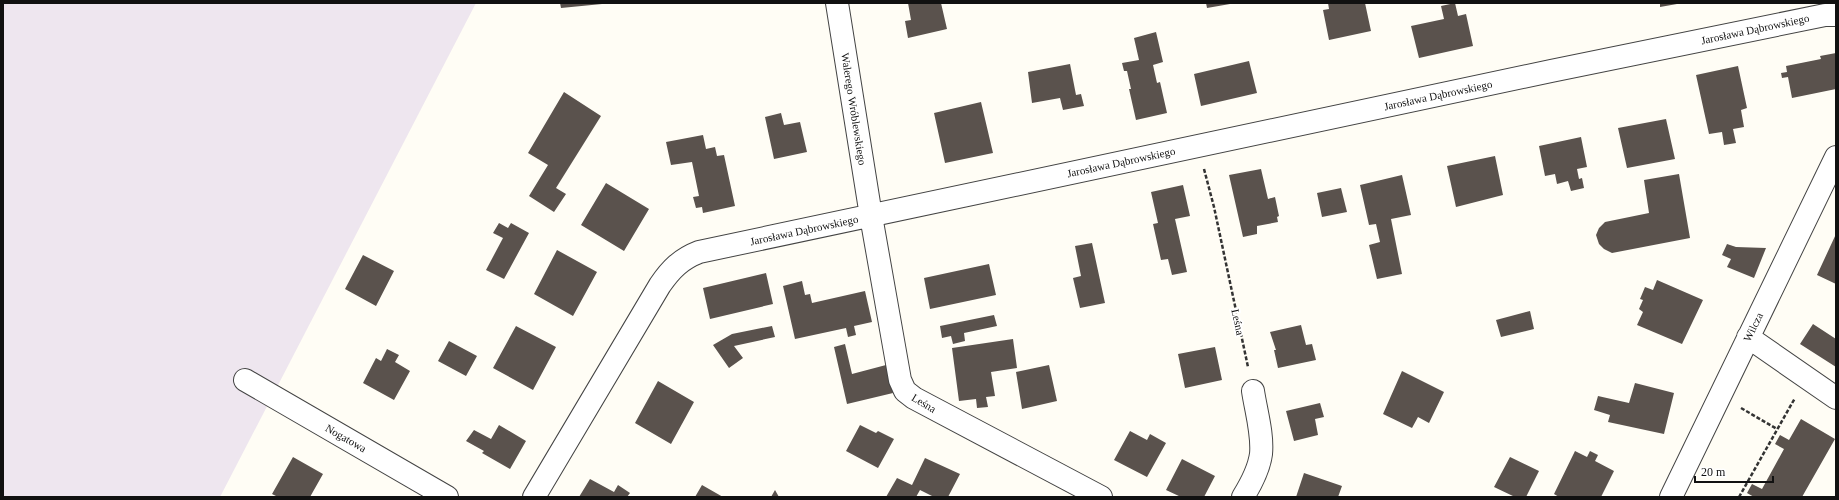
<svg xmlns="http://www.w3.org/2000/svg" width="1839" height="500" font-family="Georgia,serif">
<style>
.industrial{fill:#eee6ef}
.building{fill:#5a524d}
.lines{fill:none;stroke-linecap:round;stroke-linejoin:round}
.minor-casing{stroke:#444;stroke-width:24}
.path{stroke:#333;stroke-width:2.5;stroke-dasharray:4 2;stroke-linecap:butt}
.minor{stroke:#fff;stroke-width:22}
.labels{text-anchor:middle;stroke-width:4;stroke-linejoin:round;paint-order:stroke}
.street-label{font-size:11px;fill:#111;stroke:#fff}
</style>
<rect width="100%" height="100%" fill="#fffdf5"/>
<path class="industrial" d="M3,3H476L220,497H3Z"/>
<path class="building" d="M560,3H602V4L561,8Z
M908,3H941L947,29L908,38L905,21L911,20Z
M1206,3H1229L1230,4L1207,8Z
M1328,3H1365L1371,31L1329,40L1323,10L1329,9Z
M1455,3L1458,16L1466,14L1473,46L1419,58L1411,26L1444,19L1441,6Z
M1660,3H1677V4L1660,7Z
M1156,32L1163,62L1153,65L1157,83L1160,82L1167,113L1136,120L1129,89H1131L1127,71H1124L1122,63L1139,60L1134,38Z
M1836,53V89L1792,98L1788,77L1782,78L1781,73L1787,72L1786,66L1821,59L1820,56Z
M1249,61L1257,93L1201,106L1194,74Z
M1070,64L1076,95L1081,94L1084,106L1063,110L1060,98L1032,103L1028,72Z
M1738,66L1747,108L1741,110L1744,127L1733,129L1736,143L1724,145L1722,132L1709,134L1696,75Z
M564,92L601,116L556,188L566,194L554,212L529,196L548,165L528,153Z
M981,102L993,153L945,163L934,113Z
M781,113L784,125L800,122L807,152L774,159L765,117Z
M1666,119L1675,159L1627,168L1618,128Z
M703,135L706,149L715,147L717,156L724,155L735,206L703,213L702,207L696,208L693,197L699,196L692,162L671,165L666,142Z
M1581,137L1587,167L1577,169L1579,179L1582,178L1584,188L1571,191L1568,181L1557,184L1555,174L1545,176L1539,146Z
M1495,156L1503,195L1456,207L1447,166Z
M1261,169L1268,199L1275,197L1279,216L1277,217L1278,222L1257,226V234L1243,237L1229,175Z
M1679,174L1690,238L1612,253L1604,249L1599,244L1596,235L1599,228L1605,222L1649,213L1644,180Z
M1402,175L1411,215L1391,219L1402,274L1377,279L1369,245L1380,242L1376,224L1369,225L1360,185Z
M606,183L649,209L624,251L581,225Z
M1183,185L1190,216L1175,219L1187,272L1172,275L1168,259L1161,260L1153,224L1158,223L1151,192Z
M1341,188L1347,212L1322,217L1317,193Z
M499,223L508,228L511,223L529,233L504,279L486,270L503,238L493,233Z
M1836,234V284L1817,275Z
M1092,243L1105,303L1080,308L1073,278L1081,276L1075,246Z
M1727,244L1736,247L1766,248L1754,278L1727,267L1731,259L1722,255Z
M557,250L597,272L573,316L534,294Z
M363,255L394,271L376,306L345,289Z
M989,264L996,295L930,309L924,278Z
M766,273L773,304L710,319L703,288Z
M1657,280L1703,300L1682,344L1637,325L1643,312L1639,309L1643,300L1640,299L1645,287L1653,290Z
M802,281L805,295L810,294L812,303L865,291L872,322L854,326L856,335L848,337L846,328L795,339L783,286Z
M1530,311L1534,329L1501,337L1496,320Z
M994,315L997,326L964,333L965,341L953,344L951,336L942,338L940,326Z
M1813,324L1836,339V367L1800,344Z
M1301,325L1306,345L1312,344L1316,360L1278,368L1274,350H1276L1270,332Z
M516,326L556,347L533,390L493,368Z
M772,326L775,337L734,346L743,358L729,368L713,345L732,334Z
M1013,339L1017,368L991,372L995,396L986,397L988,407L977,408L976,399L959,401L952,348Z
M449,341L477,356L466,376L438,361Z
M845,344L852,374L886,365L893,393L847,404L834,347Z
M1215,347L1222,380L1185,388L1178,354Z
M387,349L399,355L395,362L410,371L394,400L363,383L376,358L381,361Z
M1049,365L1057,401L1022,409L1016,372Z
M1402,371L1444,392L1429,423L1418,417L1412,428L1383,414Z
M658,381L694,402L671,444L635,423Z
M1635,383L1674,393L1664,434L1608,422L1610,415L1594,410L1598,396L1629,403Z
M1320,403L1324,417L1315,419L1318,435L1294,441L1286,411Z
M1801,419L1835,439L1802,497H1754L1747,493L1752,484L1762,489L1784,449L1775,444L1780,435L1789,440Z
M499,425L526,441L510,469L482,453L484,451L466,441L474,430L491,439Z
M860,425L876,433L878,431L894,439L878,468L846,451Z
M1130,431L1147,440L1150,434L1166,443L1147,477L1114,460Z
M1575,451L1587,457L1590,451L1598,455L1595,461L1614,471L1601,497H1559L1554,494Z
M293,457L323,474L310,497H278L272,494Z
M1510,457L1539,471L1526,497H1515L1494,487Z
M925,458L960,474L948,497H934L920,490L916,497H886L897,478L912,485Z
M1182,459L1215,476L1204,497H1181L1166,490Z
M1304,473L1342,486L1338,497H1296Z
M590,479L614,492L618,485L630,493L627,497H579Z
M702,485L723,497H695Z
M775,490L779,497H771Z"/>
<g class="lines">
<g class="minor-casing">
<path id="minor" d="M837,3L871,216L900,380L905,391L914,398L1101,497
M1748,337L1836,398
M245,380L447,497
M534,497L660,285C671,269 681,259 699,252L1551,71L1825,15H1836
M1243,497C1251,484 1259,469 1261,454C1263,434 1256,411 1253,391
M1671,497L1836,157"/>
</g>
<path class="path" d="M1204,169L1214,207L1248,367
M1741,408L1777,429
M1739,497L1795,398"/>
<use href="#minor" class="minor"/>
</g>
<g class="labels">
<g class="street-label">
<text transform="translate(1755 29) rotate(-12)" y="4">Jarosława Dąbrowskiego</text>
<text transform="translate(1438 95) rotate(-12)" y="4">Jarosława Dąbrowskiego</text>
<text transform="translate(854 109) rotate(81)" y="4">Walerego Wróblewskiego</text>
<text transform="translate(1121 162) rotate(-12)" y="4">Jarosława Dąbrowskiego</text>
<text transform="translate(804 230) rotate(-12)" y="4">Jarosława Dąbrowskiego</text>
<text transform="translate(1238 322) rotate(78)" y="4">Leśna</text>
<text transform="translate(1753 327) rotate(-64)" y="4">Wilcza</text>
<text transform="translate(924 403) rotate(31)" y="4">Leśna</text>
<text transform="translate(346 438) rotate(30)" y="4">Nogatowa</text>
</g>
</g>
<rect width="1839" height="500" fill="none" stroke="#111111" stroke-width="8"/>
<path d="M1695 476v6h78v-6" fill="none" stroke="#111111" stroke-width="2"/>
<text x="1701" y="476" font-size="12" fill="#111111" stroke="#ffffff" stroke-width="3" paint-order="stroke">20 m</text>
</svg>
